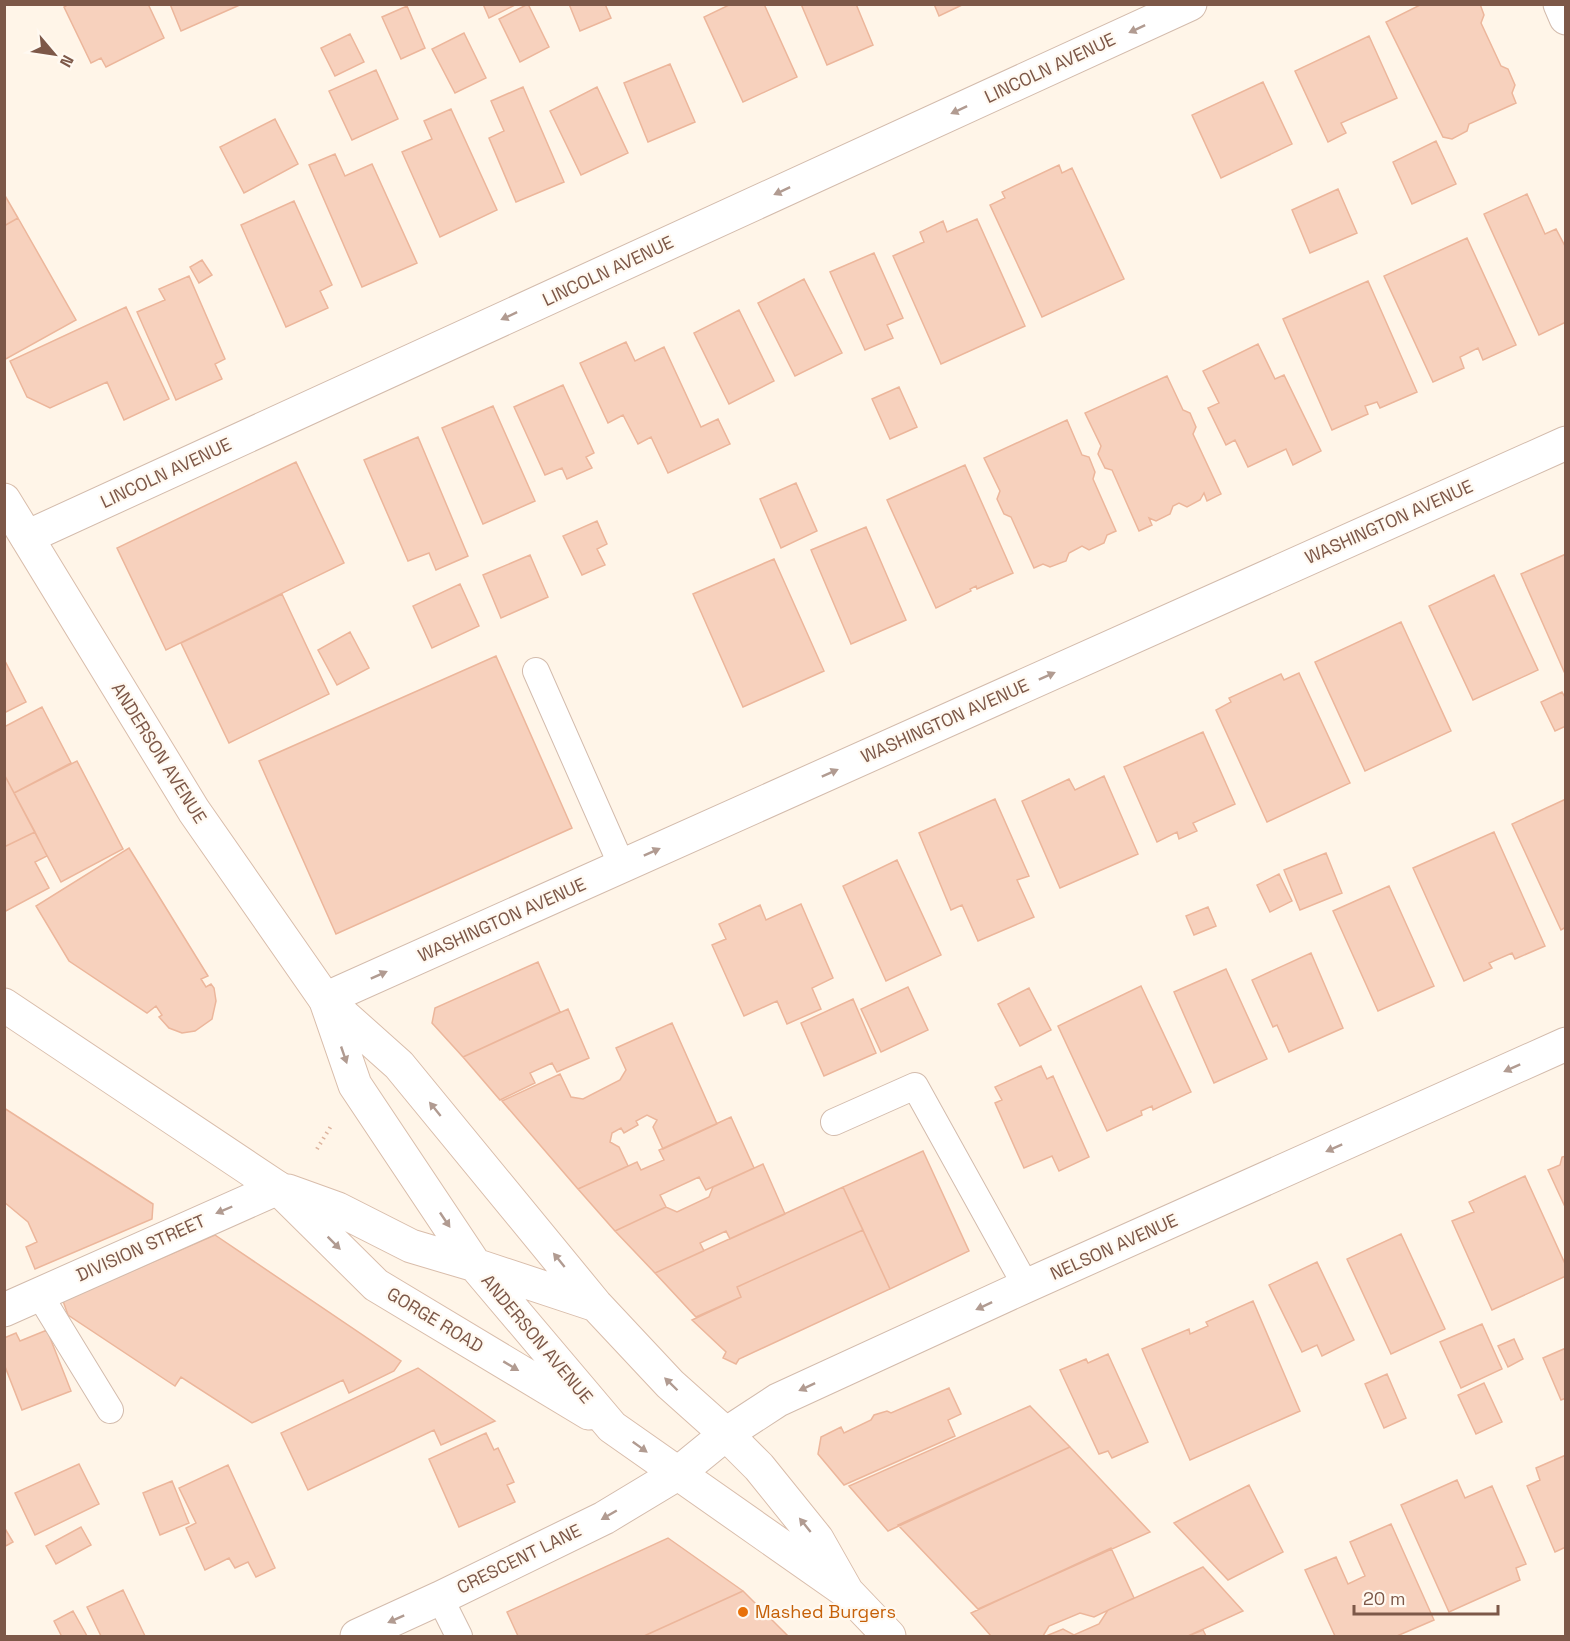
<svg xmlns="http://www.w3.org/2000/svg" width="1570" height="1641" font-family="'Space Grotesk',sans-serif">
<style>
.building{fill:#f7d1bd;stroke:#ecb69b;stroke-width:1.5}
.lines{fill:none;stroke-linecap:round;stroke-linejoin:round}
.lane-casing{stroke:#d3bbac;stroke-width:28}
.street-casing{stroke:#d3bbac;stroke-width:35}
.secondary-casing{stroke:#d9bdab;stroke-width:35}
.path{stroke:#ddb49e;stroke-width:4;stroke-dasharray:1.5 4.5;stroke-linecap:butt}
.lane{stroke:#fff;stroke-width:26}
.street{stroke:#fff;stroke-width:33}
.secondary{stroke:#fff;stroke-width:33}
.oneway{fill:#b19b91}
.food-dot{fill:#e8710a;stroke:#fff9f1;stroke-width:2}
.labels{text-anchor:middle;stroke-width:4.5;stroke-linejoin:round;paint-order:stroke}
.street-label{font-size:18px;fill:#7d5848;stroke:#fff9f1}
.food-label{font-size:18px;fill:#c56008;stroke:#fff9f1;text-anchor:start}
</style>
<rect width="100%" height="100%" fill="#fff5e8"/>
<path class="building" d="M69,4H148L164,38L106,67L101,58L91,63L64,7Z
M170,4H242L181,31Z
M483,4H517L489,18Z
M528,4L549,47L520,62L499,19Z
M569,4H605L611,18L580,31Z
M764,4L797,77L743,102L704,17L731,4Z
M801,4H856L873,45L827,65Z
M934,4H964L939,16Z
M1422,4H1480L1484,15L1481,23L1501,66L1508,69L1515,85L1512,93L1516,103L1469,124L1467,131L1452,139L1443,137L1386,22Z
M407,6L425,48L401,59L382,17Z
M464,33L486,78L455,93L432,49Z
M350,34L364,62L335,76L321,48Z
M1369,36L1397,98L1341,123L1346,133L1328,142L1295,71Z
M670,64L695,122L648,142L624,83Z
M376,70L398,119L352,140L329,91Z
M1263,82L1292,144L1221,178L1192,115Z
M523,87L564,182L516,202L489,138L504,131L491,101Z
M597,87L628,153L581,175L550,111Z
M451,109L497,210L440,237L402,152L432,139L424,121Z
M275,119L298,164L244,193L220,147Z
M1436,141L1456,184L1412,204L1393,162Z
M335,154L345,176L372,164L417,263L362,287L309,165Z
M1059,165L1062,173L1072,168L1124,279L1042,317L990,205L1005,198L1002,192Z
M1338,189L1357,233L1310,253L1292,210Z
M4,194L18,218L4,226Z
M1527,194L1545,234L1556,229L1566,248V322L1539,335L1484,214Z
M294,201L332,285L320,291L328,308L286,327L241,225Z
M18,218L76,320L4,360V226Z
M977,219L1025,326L941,364L893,256L924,242L920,232L943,221L947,232Z
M1467,238L1516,345L1483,360L1478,348L1460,357L1464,368L1433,382L1384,276Z
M874,253L903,318L887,325L893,338L865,350L830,272Z
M202,260L212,275L199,283L190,267Z
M189,276L225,359L215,364L222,379L176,400L137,312L165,300L159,289Z
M804,279L842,353L795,376L758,303Z
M1368,281L1417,392L1380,408L1377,402L1365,406L1368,414L1332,430L1283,319Z
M126,307L169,399L124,420L107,382L50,408L27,397L10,361Z
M739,310L774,381L729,404L694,333Z
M626,342L635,361L664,347L701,427L718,419L730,444L668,473L651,437L638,444L623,415L608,423L580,363Z
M1258,344L1275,379L1284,375L1321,451L1293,465L1286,449L1248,467L1235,440L1226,445L1208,408L1219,403L1203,371Z
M1167,376L1183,410L1190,413L1196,427L1193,434L1221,494L1207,501L1204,493L1200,500L1187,507L1179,503L1173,506L1170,514L1156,521L1149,518L1152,525L1139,531L1112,470L1105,468L1098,454L1101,446L1085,413Z
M563,385L594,453L586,457L592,468L567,479L562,468L545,475L514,407Z
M899,387L917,427L890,439L872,399Z
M493,406L535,501L483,524L442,428Z
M1067,420L1082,455L1089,457L1095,472L1093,479L1116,531L1107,535L1104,543L1089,550L1082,546L1069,553L1066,561L1050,567L1043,564L1034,568L1011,517L1004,514L997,499L1000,491L984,458Z
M418,437L468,556L436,570L429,553L408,561L364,460Z
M296,462L344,563L166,650L117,548Z
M965,465L1013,573L977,589L976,586L970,589L971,591L936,608L887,500Z
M796,483L817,531L781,548L760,499Z
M597,521L607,544L597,549L605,565L582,575L563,536Z
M866,527L906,620L851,644L811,550Z
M1566,554V676L1521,574Z
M530,555L548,597L501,618L483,575Z
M774,559L824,671L743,707L693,594Z
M1494,575L1538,670L1473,700L1429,606Z
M460,584L479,626L432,648L413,606Z
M282,594L329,694L229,743L181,643Z
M1401,622L1451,731L1365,771L1315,662Z
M350,632L369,668L337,685L318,650Z
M496,656L572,828L336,934L259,761Z
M4,659L26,702L4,713Z
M1299,673L1350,783L1267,822L1216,710L1231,702L1229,698L1281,674L1284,680Z
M1562,692L1566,699V726L1555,731L1541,702Z
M42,707L71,763L14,793L4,774V727Z
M1203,732L1235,804L1193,823L1197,831L1179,839L1177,832L1157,842L1124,767Z
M77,761L123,849L61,882L14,793Z
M4,774L35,832L4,847Z
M1104,776L1138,854L1060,888L1022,801L1069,779L1075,790Z
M995,799L1029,876L1017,880L1034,917L978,941L962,905L951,910L919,833Z
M1566,799V927L1561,930L1512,824Z
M35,832L47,856L35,862L49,888L4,912V847Z
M1494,832L1545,946L1515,959L1512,953L1489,963L1492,968L1464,981L1413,868Z
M129,848L208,976L201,979L206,987L211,984L214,988L216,1001L212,1019L195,1031L182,1033L169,1028L159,1017L162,1015L156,1006L147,1013L69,961L36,906Z
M1326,853L1342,893L1300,910L1284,870Z
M897,860L941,955L886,981L843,886Z
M1279,874L1292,901L1270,912L1257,885Z
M1389,886L1434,986L1378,1011L1333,911Z
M801,904L833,978L812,988L821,1009L787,1024L777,1001L744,1016L712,945L726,939L719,924L760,905L766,920Z
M1208,907L1216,926L1194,935L1186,916Z
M1311,953L1343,1028L1289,1052L1277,1025L1273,1027L1252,980Z
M538,962L560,1012L463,1057L432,1023L435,1008Z
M1226,969L1267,1059L1214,1083L1174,992Z
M1141,986L1191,1092L1153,1110L1152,1106L1141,1111L1142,1115L1107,1131L1058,1026Z
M908,987L928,1030L881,1052L861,1009Z
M1029,988L1051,1030L1020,1046L998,1004Z
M853,999L876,1053L824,1076L801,1023Z
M568,1009L589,1058L557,1072L552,1063L530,1073L535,1083L500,1100L463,1057Z
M672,1023L717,1124L663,1149L653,1127L657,1120L647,1115L636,1121L638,1125L624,1133L621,1128L612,1133L610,1142L619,1147L628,1166L578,1189L502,1101L560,1074L571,1097L583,1099L620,1080L626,1070L616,1048Z
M1041,1066L1047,1079L1053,1076L1089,1157L1059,1171L1052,1156L1024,1168L995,1103L1002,1100L995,1087Z
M4,1108L153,1204L152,1219L35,1269L26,1247L37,1242L28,1222L4,1202Z
M731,1117L754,1168L706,1190L699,1177L660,1195L666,1207L615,1231L578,1189L637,1162L641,1170L664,1160L659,1150Z
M923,1151L969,1251L890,1289L843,1187Z
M1566,1156V1209L1548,1170L1560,1165L1562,1157Z
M763,1164L785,1214L730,1239L726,1231L700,1243L704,1251L655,1273L615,1231L666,1207L677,1212L709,1197L713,1187Z
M1525,1176L1566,1266V1276L1492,1310L1452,1221L1474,1212L1469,1202Z
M843,1187L863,1230L737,1287L741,1297L696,1317L655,1273Z
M863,1230L890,1289L739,1359L736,1364L723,1358L726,1352L692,1320L741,1297L737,1287Z
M1401,1234L1445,1329L1391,1354L1347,1259Z
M215,1235L401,1361L394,1371L349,1393L343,1380L252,1423L181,1377L175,1386L68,1315L63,1301Z
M1317,1262L1354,1340L1322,1356L1317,1345L1302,1352L1269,1285Z
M1253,1301L1300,1411L1190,1460L1142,1349L1189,1329L1190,1334L1208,1326L1206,1322Z
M1482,1324L1502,1369L1461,1388L1440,1342Z
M47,1330L71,1391L22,1410L4,1364V1338L16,1333L20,1341Z
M1514,1339L1523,1359L1508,1367L1498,1346Z
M1566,1348V1398L1561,1400L1543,1358Z
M1108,1354L1148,1442L1112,1458L1108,1451L1099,1454L1060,1370L1086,1359L1088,1363Z
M418,1368L495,1421L441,1445L434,1430L308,1490L281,1433Z
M1387,1374L1406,1418L1384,1428L1365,1384Z
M1484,1383L1502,1422L1476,1434L1458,1395Z
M949,1388L961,1414L948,1420L955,1436L844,1485L818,1454L821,1437L841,1427L844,1433L871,1420L874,1415L887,1411L891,1413Z
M1030,1406L1070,1447L888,1531L849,1486Z
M486,1433L494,1450L498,1448L514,1482L507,1485L515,1502L459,1527L429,1459Z
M1070,1447L1150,1532L978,1609L898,1525Z
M1566,1455V1547L1555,1552L1527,1486L1540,1480L1536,1468Z
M79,1464L99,1504L35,1535L15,1493Z
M228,1465L275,1568L256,1577L248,1562L235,1568L229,1558L205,1570L186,1528L196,1523L179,1488Z
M1457,1480L1465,1498L1492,1486L1526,1564L1516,1568L1520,1580L1449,1612L1401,1505Z
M172,1481L189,1523L160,1535L143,1493Z
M1249,1485L1283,1552L1228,1580L1174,1523Z
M1391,1524L1434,1620L1397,1636H1335L1305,1570L1336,1557L1348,1584L1365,1576L1350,1542Z
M4,1527L13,1542L4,1547Z
M81,1527L91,1545L56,1564L46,1546Z
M668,1538L743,1591L644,1636H518L507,1612Z
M1111,1548L1134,1598L1094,1617L1080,1613L1049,1626L1043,1636H991L971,1613Z
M1203,1567L1243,1611L1188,1636H1046L1063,1629L1074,1635L1099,1624L1108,1610Z
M123,1590L145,1636H101L87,1607Z
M743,1591L788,1636H644Z
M73,1611L87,1636H58L61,1635L54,1621Z
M1203,1630L1206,1636H1188Z"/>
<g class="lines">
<g class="lane-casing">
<path id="lane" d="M536,671L622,866
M834,1122L915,1086L1026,1286
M39,1294L110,1410
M440,1598L459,1636"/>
</g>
<g class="street-casing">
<path id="street" d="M1560,4L1566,18
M27,537L1190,4
M325,999L1566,443
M4,1310L278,1188
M357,1636L440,1598L604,1518L677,1474L726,1434L778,1400L1026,1286L1566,1044"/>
</g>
<g class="secondary-casing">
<path id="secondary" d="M4,500L194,811L325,999L399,1065L596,1305L670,1384L726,1434L759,1467L817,1539L847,1592
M326,1001L355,1085L475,1265L612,1427L847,1592L889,1636
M4,1005L278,1188L376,1285L589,1413
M288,1191L338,1209L411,1246L475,1265L596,1305"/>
</g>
<path class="path" d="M317,1149L331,1126"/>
<use href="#lane" class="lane"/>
<use href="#street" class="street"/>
<use href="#secondary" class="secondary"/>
</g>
<defs><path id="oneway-solid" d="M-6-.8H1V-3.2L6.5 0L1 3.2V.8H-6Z" transform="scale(1.5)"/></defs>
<g class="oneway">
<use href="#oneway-solid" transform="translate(1137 29) rotate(155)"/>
<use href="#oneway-solid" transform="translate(959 110) rotate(155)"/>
<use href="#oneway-solid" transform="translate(782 191) rotate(155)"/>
<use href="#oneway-solid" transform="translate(509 316) rotate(155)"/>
<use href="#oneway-solid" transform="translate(1047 676) rotate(-24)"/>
<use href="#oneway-solid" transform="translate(830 773) rotate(-24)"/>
<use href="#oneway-solid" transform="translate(652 852) rotate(-24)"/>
<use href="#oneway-solid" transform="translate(379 975) rotate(-24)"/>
<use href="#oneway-solid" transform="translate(344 1055) rotate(71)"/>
<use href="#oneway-solid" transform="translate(1512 1068) rotate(156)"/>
<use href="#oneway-solid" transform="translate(435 1109) rotate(-129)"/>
<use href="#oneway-solid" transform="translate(1334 1148) rotate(156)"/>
<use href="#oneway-solid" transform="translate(224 1210) rotate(157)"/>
<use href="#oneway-solid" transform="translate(445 1220) rotate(56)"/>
<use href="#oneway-solid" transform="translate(334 1243) rotate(45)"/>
<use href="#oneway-solid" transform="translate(559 1260) rotate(-129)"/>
<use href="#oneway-solid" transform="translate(984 1306) rotate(155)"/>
<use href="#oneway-solid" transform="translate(511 1366) rotate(31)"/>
<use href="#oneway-solid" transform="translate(671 1384) rotate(-136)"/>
<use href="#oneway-solid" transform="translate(807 1387) rotate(155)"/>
<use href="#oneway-solid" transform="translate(640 1447) rotate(36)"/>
<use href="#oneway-solid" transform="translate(609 1515) rotate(150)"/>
<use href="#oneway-solid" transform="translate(805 1525) rotate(-129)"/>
<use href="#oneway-solid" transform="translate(396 1619) rotate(156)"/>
</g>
<circle class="food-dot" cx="743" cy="1612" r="6"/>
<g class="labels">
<g class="street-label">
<text transform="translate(1050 68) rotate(-25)" y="6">LINCOLN AVENUE</text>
<text transform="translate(608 271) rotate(-25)" y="6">LINCOLN AVENUE</text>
<text transform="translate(166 473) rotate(-25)" y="6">LINCOLN AVENUE</text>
<text transform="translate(1389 522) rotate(-24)" y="6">WASHINGTON AVENUE</text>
<text transform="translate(945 721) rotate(-24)" y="6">WASHINGTON AVENUE</text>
<text transform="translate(159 753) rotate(58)" y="6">ANDERSON AVENUE</text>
<text transform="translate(502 920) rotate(-24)" y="6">WASHINGTON AVENUE</text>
<text transform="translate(1114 1247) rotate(-24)" y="6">NELSON AVENUE</text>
<text transform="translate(141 1248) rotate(-24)" y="6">DIVISION STREET</text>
<text transform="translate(435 1320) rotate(31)" y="6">GORGE ROAD</text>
<text transform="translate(537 1339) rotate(50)" y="6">ANDERSON AVENUE</text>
<text transform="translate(519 1559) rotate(-26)" y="6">CRESCENT LANE</text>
</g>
<g class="food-label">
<text x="755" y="1618">Mashed Burgers</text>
</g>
</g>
<rect width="1570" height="1641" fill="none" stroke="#7d5848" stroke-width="12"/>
<g transform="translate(54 54) rotate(119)" stroke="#fff9f1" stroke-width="4.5" paint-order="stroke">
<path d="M0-4.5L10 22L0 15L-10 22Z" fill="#7d5848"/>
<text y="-9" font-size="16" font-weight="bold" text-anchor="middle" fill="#7d5848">N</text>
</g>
<path d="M1354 1605v9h144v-9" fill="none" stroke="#7d5848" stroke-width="3"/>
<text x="1363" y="1605" font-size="18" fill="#7d5848" stroke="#fff9f1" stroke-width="4.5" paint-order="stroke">20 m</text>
</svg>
